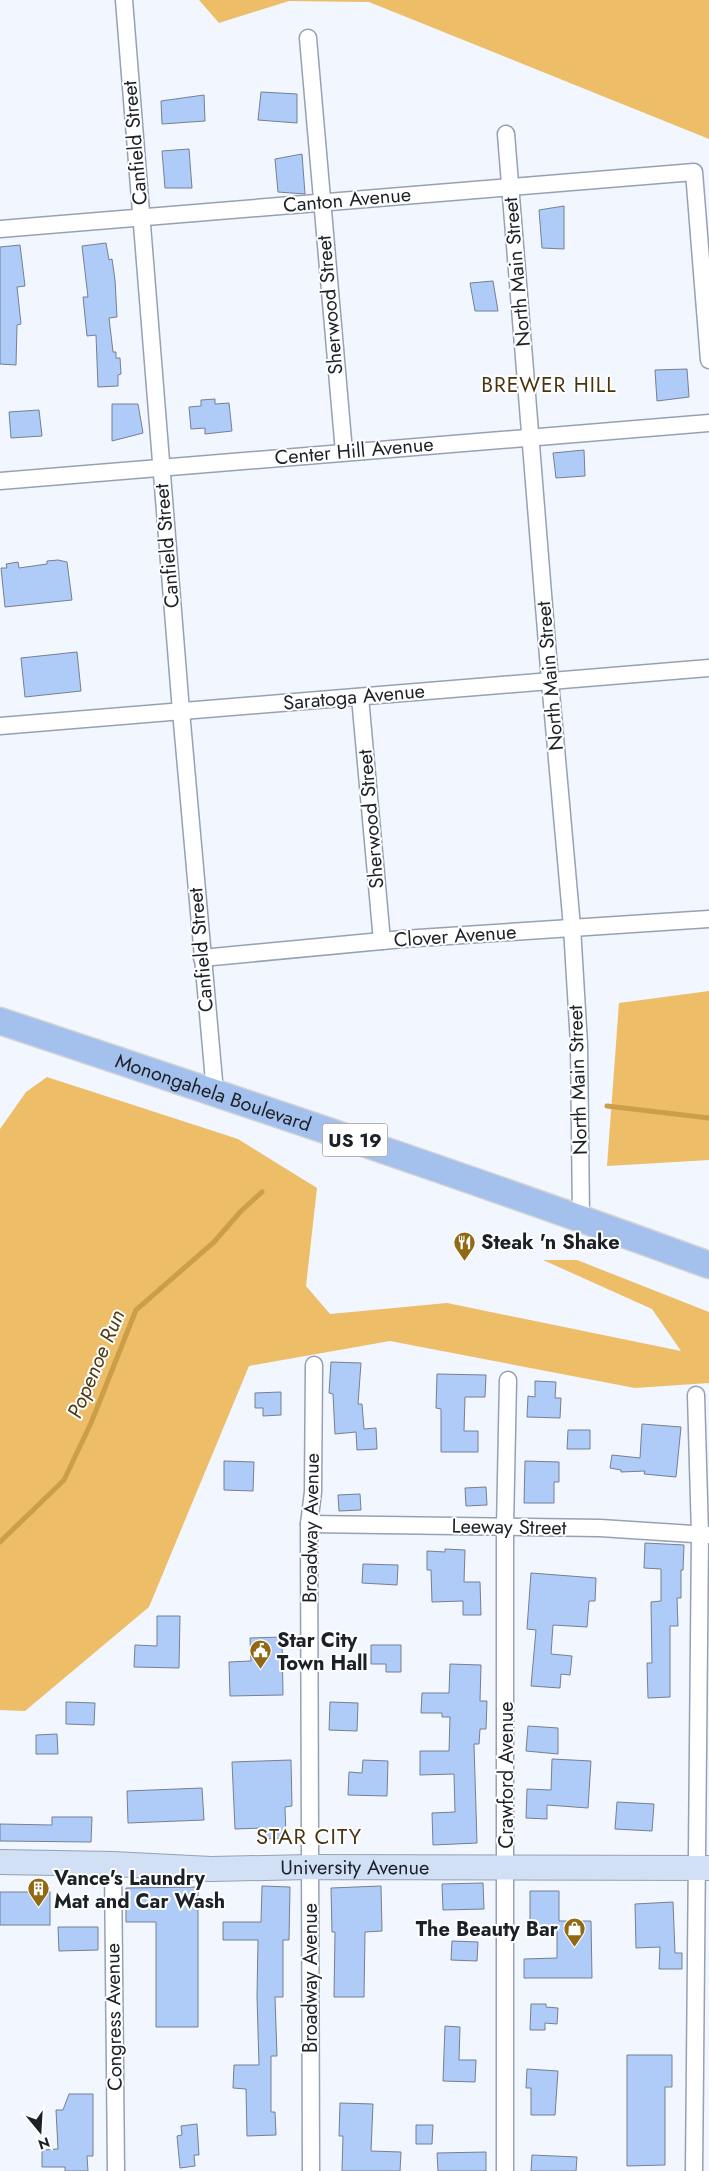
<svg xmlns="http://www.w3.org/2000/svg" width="709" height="2171" font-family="Jost,sans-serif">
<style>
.forest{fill:#edbd68}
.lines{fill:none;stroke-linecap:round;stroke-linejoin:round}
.stream{stroke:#cd9e48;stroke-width:5}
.building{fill:#afcbf8;stroke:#758092}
.street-casing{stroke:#95a1b4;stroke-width:19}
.secondary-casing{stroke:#95a1b4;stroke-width:26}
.primary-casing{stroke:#d2d3d4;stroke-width:29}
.street{stroke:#fff;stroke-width:16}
.secondary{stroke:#d1e0f5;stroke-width:24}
.primary{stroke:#a4c0ec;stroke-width:26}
.labels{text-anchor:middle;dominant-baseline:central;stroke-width:4;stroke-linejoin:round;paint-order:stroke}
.shield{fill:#fff;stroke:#606468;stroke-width:1}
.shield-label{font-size:19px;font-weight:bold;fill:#1c2128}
.street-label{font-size:20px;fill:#1c2128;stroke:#fff}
.poi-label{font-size:20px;font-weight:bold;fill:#1c2128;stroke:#fff;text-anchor:start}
.neighbourhood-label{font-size:21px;letter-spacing:1px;fill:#48340e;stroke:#fff}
.water-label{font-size:21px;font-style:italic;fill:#4e3a16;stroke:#fff}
.quarter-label{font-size:22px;letter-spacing:1px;fill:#48340e;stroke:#fff}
</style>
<rect width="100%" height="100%" fill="#f1f6ff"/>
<g class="forest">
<polygon points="199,0 709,0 709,139 369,2 289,1 219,23"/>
<polygon points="709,991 709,1160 607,1166 619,1003"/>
<polygon points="47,1077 238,1139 317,1188 306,1286 330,1314 447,1303 681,1351 652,1309 543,1260 577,1260 709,1312 709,1383 635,1388 390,1341 249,1366 149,1607 25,1711 0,1710 0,1129 26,1092"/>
</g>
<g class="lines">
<g class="stream">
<polyline points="607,1106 709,1118"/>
<polyline points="0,1542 64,1480 91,1423 136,1310 214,1242 241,1211 262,1192"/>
</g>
</g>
<g class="building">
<polygon points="261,92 297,94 297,123 258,120"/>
<polygon points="204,95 205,121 162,124 161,101"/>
<polygon points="189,149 192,188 165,188 162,151"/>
<polygon points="302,154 305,194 278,192 275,159"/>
<polygon points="564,206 564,249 542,248 539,210"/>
<polygon points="106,243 109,260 112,259 115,280 117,317 109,318 113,352 116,352 116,358 120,358 121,374 118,375 118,386 98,387 96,335 87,336 83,297 88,297 82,246"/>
<polygon points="20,245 25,286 17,287 21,324 17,325 16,365 0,364 0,247"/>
<polygon points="493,281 498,311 475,311 470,283"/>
<polygon points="687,369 689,397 657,401 655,370"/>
<polygon points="215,399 215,404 229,403 232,431 205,434 205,428 191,429 189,407 201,406 201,400"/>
<polygon points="112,404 138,404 143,433 112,441"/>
<polygon points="39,410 42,436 11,438 9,412"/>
<polygon points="584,450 585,476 556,478 553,453"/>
<polygon points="58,560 67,562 72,600 5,607 1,568 7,568 6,564 18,562 19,568 47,564 47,561"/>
<polygon points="77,652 81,691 25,697 21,658"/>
<polygon points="331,1362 361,1363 358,1404 362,1404 364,1429 376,1428 377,1449 357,1450 356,1432 335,1434 333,1394 329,1393"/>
<polygon points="437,1374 486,1375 485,1397 465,1397 464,1431 478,1431 478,1452 441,1452 441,1409 436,1408"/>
<polygon points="535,1381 556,1382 555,1398 561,1398 560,1418 527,1417 528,1396 535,1397"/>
<polygon points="281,1392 281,1415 263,1416 263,1408 255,1408 255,1393"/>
<polygon points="642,1424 681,1427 676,1477 644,1474 645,1471 621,1472 621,1470 610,1468 612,1455 640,1458"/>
<polygon points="568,1430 590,1430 590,1449 567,1449"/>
<polygon points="224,1461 254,1462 253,1491 224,1490"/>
<polygon points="525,1461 559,1462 559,1482 554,1482 554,1503 524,1503"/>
<polygon points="486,1487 487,1505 466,1506 465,1488"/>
<polygon points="360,1494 361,1510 339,1511 338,1495"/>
<polygon points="645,1543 684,1545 683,1570 681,1570 681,1598 677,1598 678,1626 670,1626 670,1697 648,1698 647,1663 652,1663 651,1602 661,1601 661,1569 644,1568"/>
<polygon points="445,1549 465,1550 464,1582 480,1582 481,1615 463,1615 463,1601 432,1602 431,1570 427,1570 427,1551 445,1552"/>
<polygon points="363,1564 398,1565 397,1585 362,1583"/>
<polygon points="531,1573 596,1578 595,1601 589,1601 587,1627 553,1625 551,1654 572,1656 570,1675 561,1674 560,1688 531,1686 536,1630 527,1629"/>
<polygon points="157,1616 180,1616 179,1668 134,1667 135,1645 157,1646"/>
<polygon points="282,1637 283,1695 230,1696 229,1662 251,1661 250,1638"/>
<polygon points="371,1645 401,1645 401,1672 386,1672 386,1664 371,1664"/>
<polygon points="450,1664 481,1665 480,1701 487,1701 486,1729 480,1729 479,1744 474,1744 477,1843 433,1845 432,1813 455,1812 454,1774 420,1775 420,1751 449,1751 450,1717 442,1717 442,1713 421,1713 422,1693 449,1693"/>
<polygon points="66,1702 95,1703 94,1725 66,1724"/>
<polygon points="330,1702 358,1703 357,1731 329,1730"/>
<polygon points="528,1726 558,1728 558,1754 526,1751"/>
<polygon points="57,1734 58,1754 36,1754 36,1735"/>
<polygon points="552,1759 591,1761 588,1808 547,1805 547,1819 526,1818 527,1789 551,1790"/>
<polygon points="291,1760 292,1806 285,1807 286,1838 262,1839 262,1828 235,1829 232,1762"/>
<polygon points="363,1760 388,1761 387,1796 348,1795 349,1772 362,1773"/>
<polygon points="202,1788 204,1820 128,1823 127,1791"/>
<polygon points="617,1802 654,1804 652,1831 615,1829"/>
<polygon points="52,1817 92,1817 91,1842 0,1841 0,1824 52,1825"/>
<polygon points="483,1883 484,1909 443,1910 442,1884"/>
<polygon points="262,1886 290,1887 289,1940 283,1940 283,1997 275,1997 277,2056 271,2056 271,2112 275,2112 276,2135 247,2136 246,2089 233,2088 234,2065 259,2065 257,1996 258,1940 223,1940 223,1922 261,1922"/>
<polygon points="381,1886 382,1931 365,1932 364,1997 334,1997 335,1932 332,1932 331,1888"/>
<polygon points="198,1887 198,2027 156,2027 156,1922 126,1922 126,1888"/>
<polygon points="530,1891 559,1891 559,1921 591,1921 592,1978 524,1978 524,1959 557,1958 557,1928 535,1928 535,1924 530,1924"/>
<rect x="0" y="1892" width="50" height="33"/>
<polygon points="673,1902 675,1953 682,1953 682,1969 659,1969 660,1947 636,1948 635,1904"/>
<polygon points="58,1927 98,1927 98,1950 59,1951"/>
<polygon points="452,1941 478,1942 477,1961 451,1960"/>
<polygon points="531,2004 546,2004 546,2007 558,2008 557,2024 545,2023 545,2030 530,2030"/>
<polygon points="445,2026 460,2027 459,2060 476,2060 475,2082 443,2081"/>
<polygon points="627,2055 672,2055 672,2087 665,2087 665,2165 627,2166"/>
<polygon points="527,2069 558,2071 555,2115 531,2115 531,2088 526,2088"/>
<polygon points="69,2094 93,2094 93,2156 87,2156 88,2171 65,2171 65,2167 42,2167 42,2150 58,2149 56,2110 63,2110"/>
<polygon points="340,2103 373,2104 371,2151 401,2152 400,2171 342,2171 343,2136 339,2136"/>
<polygon points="197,2124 199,2155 194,2155 195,2166 180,2168 177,2136 182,2135 181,2126"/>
<polygon points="416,2125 433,2125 432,2144 416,2144"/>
<polygon points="486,2152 486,2171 438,2171 437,2153"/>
<polygon points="532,2155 577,2157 576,2171 531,2171"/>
</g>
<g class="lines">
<defs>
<g id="street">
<polyline points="124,0 181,711 215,1092"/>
<polyline points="308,38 344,452"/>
<polyline points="506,134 550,681 572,927 579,1044 581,1218"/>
<polyline points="0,229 694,172 709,360"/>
<polyline points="0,481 709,423"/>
<polyline points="360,697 382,941"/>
<polyline points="0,726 709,668"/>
<polyline points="202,958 403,939 709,919"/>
<polyline points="309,1524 600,1528 709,1535"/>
<polyline points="113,1864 116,2171"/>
<polyline points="311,2171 309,1524 313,1492 314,1365"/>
<polyline points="505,2171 505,1528 508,1380"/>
<polyline points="694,2171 700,1535 696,1395"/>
</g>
<g id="secondary">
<path id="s1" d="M0,1862L113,1864L211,1869L310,1867L709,1868"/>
</g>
<g id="primary">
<path id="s2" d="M0,1021C237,1100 474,1179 709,1265"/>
</g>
</defs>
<use href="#street" class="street-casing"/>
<use href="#secondary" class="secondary-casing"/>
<use href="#primary" class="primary-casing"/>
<use href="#street" class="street"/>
<use href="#secondary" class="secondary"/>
<use href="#primary" class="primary"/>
</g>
<defs>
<symbol id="restaurant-pin" viewBox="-11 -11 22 30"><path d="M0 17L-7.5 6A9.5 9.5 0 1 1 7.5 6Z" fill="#926912" stroke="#fff"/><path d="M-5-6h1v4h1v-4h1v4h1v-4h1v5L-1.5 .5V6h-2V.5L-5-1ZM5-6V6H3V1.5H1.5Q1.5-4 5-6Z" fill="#fff"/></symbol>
<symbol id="civic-pin" viewBox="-11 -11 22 30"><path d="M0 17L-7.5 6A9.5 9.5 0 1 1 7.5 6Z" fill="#926912" stroke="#fff"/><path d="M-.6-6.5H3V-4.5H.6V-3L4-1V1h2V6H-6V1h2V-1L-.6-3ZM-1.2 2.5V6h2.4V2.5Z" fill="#fff"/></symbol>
<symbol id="building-pin" viewBox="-11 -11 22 30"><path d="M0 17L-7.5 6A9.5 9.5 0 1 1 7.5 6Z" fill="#926912" stroke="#fff"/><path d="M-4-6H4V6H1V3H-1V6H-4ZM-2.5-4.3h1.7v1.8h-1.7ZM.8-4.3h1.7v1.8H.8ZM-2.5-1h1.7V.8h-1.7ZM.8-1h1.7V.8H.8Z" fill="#fff"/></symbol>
<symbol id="shop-pin" viewBox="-11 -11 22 30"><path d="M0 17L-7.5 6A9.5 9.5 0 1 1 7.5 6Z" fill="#926912" stroke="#fff"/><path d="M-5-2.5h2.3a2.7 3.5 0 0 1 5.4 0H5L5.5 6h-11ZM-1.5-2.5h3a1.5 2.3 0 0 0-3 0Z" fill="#fff"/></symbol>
</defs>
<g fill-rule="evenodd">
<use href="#restaurant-pin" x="452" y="1230" width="25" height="34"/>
<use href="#civic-pin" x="248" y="1638" width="25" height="34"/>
<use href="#building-pin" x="26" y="1876" width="25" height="34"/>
<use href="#shop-pin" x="562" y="1916" width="25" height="34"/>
</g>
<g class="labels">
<rect class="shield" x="322.5" y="1123.5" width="65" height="33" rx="4"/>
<g class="shield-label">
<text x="355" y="1140">US 19</text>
</g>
<g class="street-label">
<text transform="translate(135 143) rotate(-95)">Canfield Street</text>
<text transform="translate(347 200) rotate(-5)">Canton Avenue</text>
<text transform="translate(517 272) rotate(-95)">North Main Street</text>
<text transform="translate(330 305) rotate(-95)">Sherwood Street</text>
<text transform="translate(354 451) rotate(-5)">Center Hill Avenue</text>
<text transform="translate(167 546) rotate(-95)">Canfield Street</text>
<text transform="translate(550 676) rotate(-95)">North Main Street</text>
<text transform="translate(354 697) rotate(-5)">Saratoga Avenue</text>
<text transform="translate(371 819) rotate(-95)">Sherwood Street</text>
<text transform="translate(455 936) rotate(-4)">Clover Avenue</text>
<text transform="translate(201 950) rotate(-95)">Canfield Street</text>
<text transform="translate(578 1080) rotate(-92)">North Main Street</text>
<text stroke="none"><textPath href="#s2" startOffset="225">Monongahela Boulevard</textPath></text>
<text transform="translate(509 1527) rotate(1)">Leeway Street</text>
<text transform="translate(311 1528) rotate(-89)">Broadway Avenue</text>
<text transform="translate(506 1775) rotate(-90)">Crawford Avenue</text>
<text stroke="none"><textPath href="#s1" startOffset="355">University Avenue</textPath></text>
<text transform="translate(310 1978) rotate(-90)">Broadway Avenue</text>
<text transform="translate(114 2017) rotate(-91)">Congress Avenue</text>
</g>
<g class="poi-label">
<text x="481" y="1242">Steak 'n Shake</text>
<text x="277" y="1640">Star City<tspan x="277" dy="23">Town Hall</tspan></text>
<text x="54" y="1878">Vance's Laundry<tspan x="54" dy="23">Mat and Car Wash</tspan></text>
<text x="558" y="1929" text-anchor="end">The Beauty Bar</text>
</g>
<g class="neighbourhood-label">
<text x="549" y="385">BREWER HILL</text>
</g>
<g class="water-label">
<text transform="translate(96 1364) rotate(-67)">Popenoe Run</text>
</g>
<g class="quarter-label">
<text x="309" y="1836">STAR CITY</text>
</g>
</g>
<g transform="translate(40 2131) rotate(162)" stroke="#ffffff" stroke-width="4" paint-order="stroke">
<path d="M0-4L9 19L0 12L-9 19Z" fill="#1c2128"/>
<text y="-8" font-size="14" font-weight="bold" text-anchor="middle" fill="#1c2128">N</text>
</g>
</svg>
